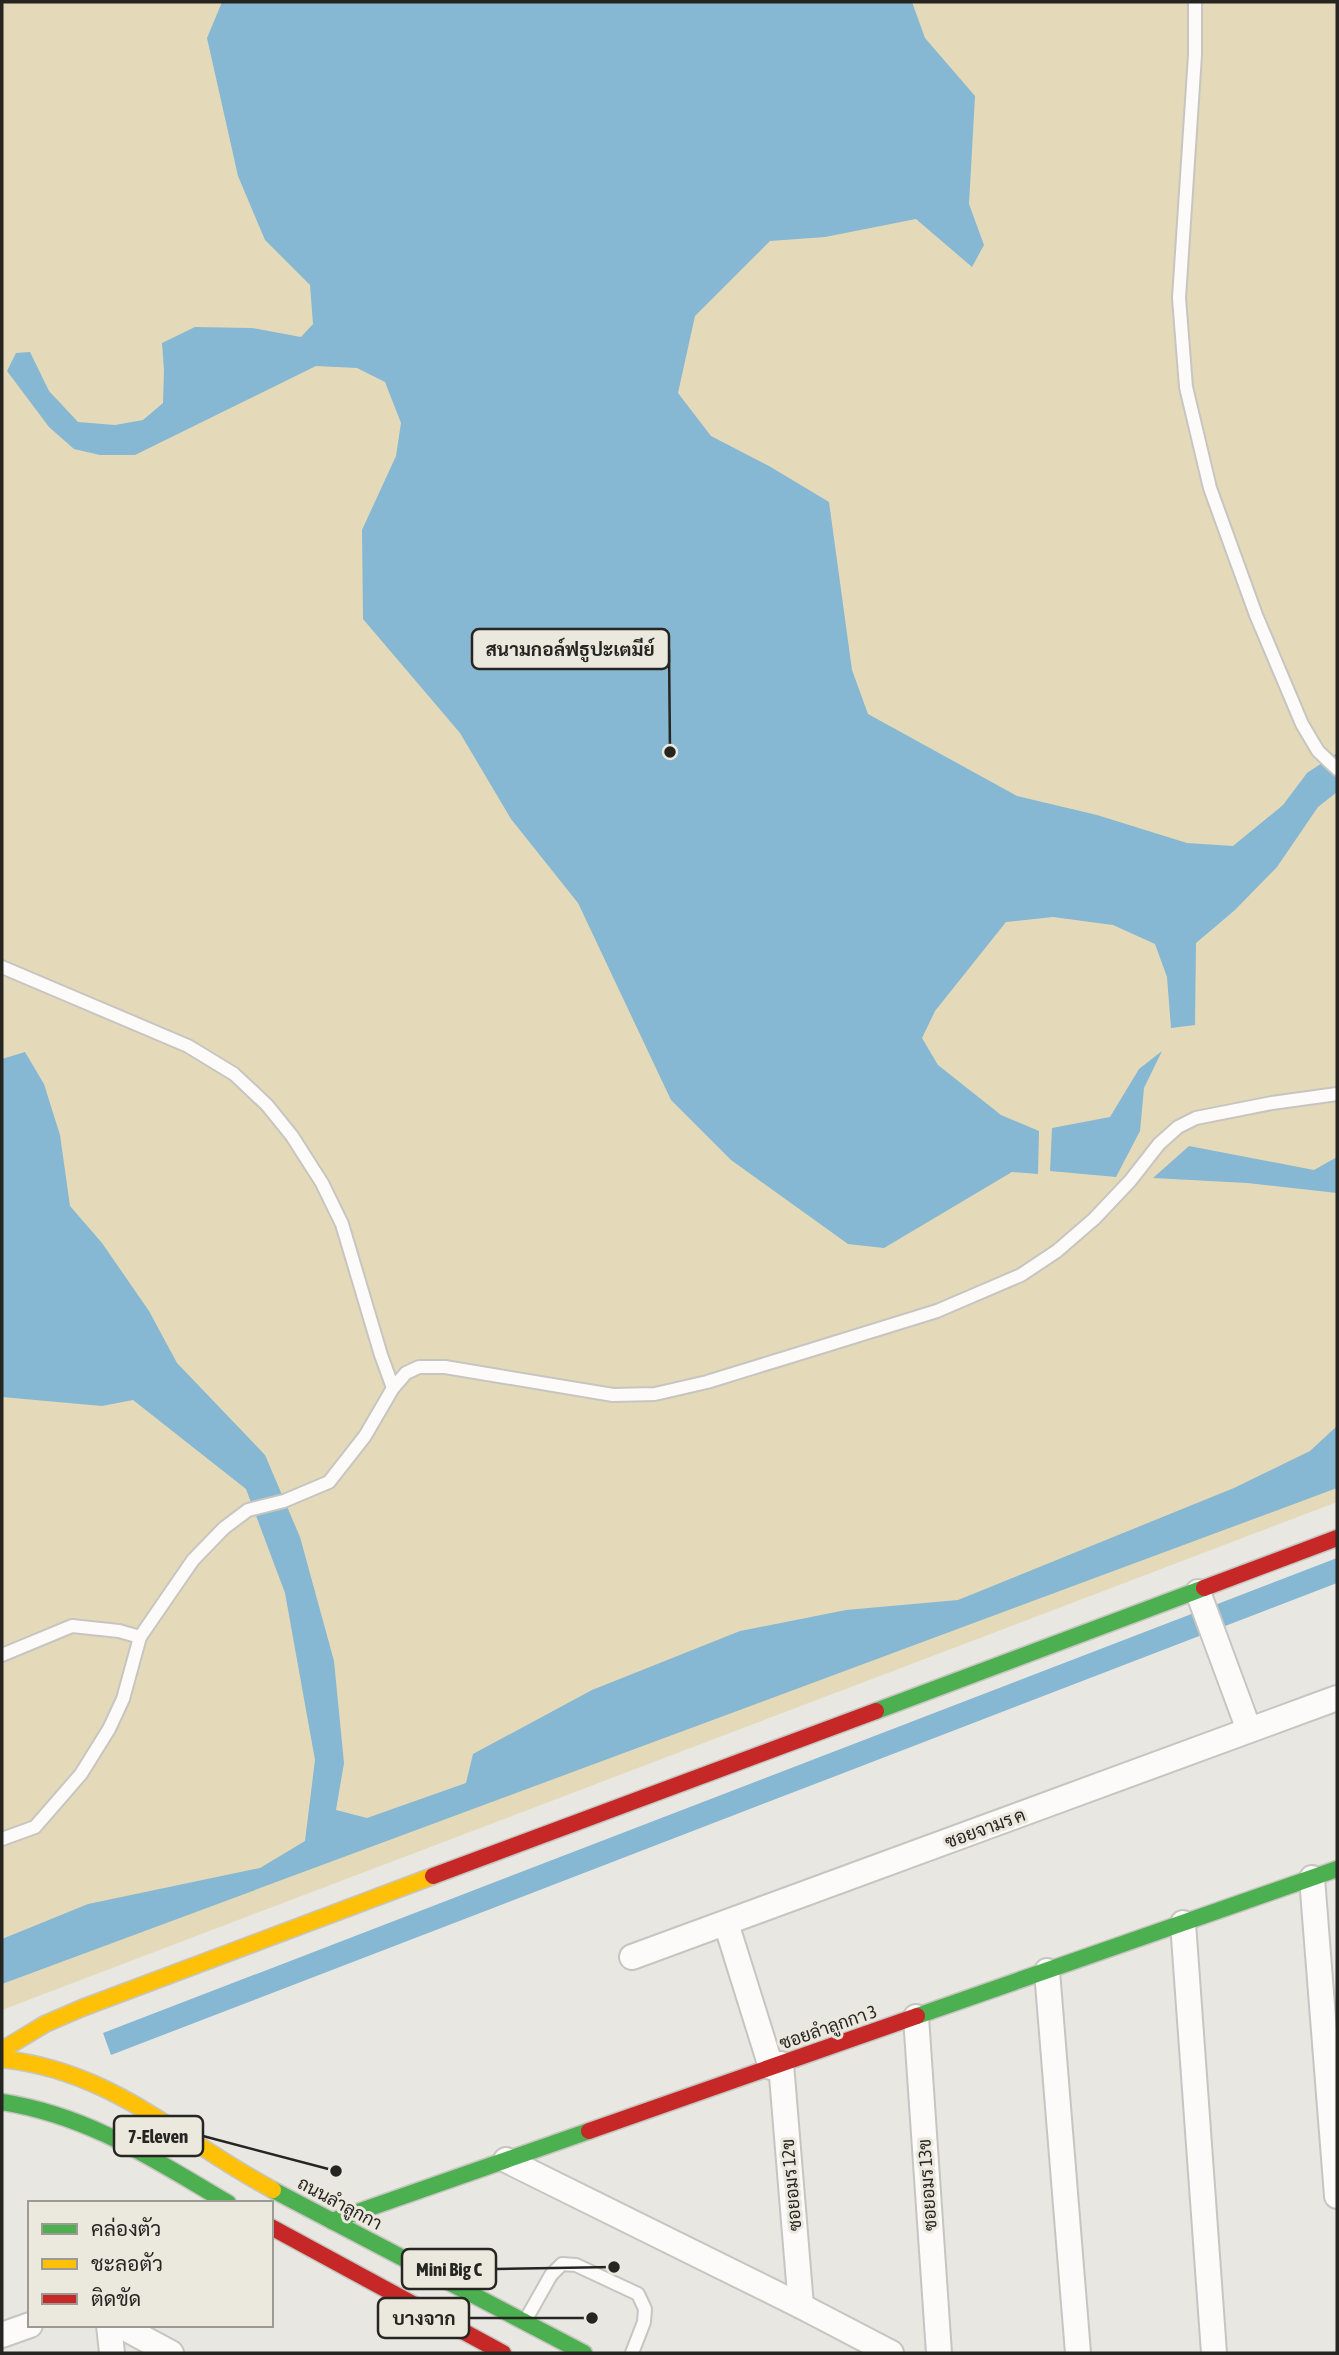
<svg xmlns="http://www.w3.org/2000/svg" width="1339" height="2355" font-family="'Asap Condensed',Sarabun,sans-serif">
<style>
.green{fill:#e4dab9}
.water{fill:#86b7d3}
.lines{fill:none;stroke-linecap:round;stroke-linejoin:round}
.lane-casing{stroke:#c6c5c0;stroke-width:16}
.street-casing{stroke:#c6c5c0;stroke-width:28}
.fast-casing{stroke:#c6c5c0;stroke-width:19}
.slow-casing{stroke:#c6c5c0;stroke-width:19}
.jam-casing{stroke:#c6c5c0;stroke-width:19}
.lane{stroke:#fcfbfa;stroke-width:12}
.street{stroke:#fcfbfa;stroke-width:24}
.fast{stroke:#4caf50;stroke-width:16}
.slow{stroke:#ffc107;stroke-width:16}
.jam{stroke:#c62828;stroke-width:16}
.labels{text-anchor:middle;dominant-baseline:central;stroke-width:6;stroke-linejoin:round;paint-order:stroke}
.street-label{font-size:18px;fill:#262521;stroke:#ebe8de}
.leader{fill:none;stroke:#262521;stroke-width:2.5}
.callout-dot{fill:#262521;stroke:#ebe8de;stroke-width:2.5}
.callout{fill:#ebe8de;stroke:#262521;stroke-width:2.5}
.callout-label{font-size:19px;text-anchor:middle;font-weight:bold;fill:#262521}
</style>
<rect width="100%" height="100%" fill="#e8e7e1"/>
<polygon class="green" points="2,2 1337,2 1337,1502 2,2010"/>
<g class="water">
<polygon points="222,2 912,2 925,38 975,96 969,204 984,245 972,267 916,219 825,237 770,241 695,316 678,393 711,436 769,466 829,502 852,670 868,714 1017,796 1097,815 1187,843 1233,846 1283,805 1307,773 1337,753 1337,792 1318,807 1277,867 1235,910 1196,943 1195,1025 1171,1028 1167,977 1155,944 1113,925 1053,917 1006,922 935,1011 922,1038 938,1065 1001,1115 1039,1131 1038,1174 1012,1172 884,1248 848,1244 731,1160 671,1100 578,903 511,819 460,733 363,619 362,530 396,456 401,423 385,382 357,368 316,366 135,455 100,455 74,449 49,427 7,371 16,353 30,352 49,391 78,422 115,425 143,420 163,403 164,370 162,343 195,327 252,328 301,337 313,324 310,285 265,240 238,176 207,38"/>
<polygon points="1162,1051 1144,1088 1140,1131 1116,1177 1050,1171 1052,1128 1110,1117 1139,1069"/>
<polygon points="25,1052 44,1084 60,1135 70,1206 102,1243 149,1311 177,1363 265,1455 300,1537 334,1661 344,1763 336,1810 367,1818 466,1783 473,1754 592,1690 740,1631 846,1610 958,1600 1234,1488 1310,1451 1337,1426 1337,1488 2,1984 2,1939 88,1904 260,1868 305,1841 315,1760 285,1593 246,1489 133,1400 102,1406 2,1397 2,1059"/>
<polygon points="1189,1146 1314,1170 1337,1157 1337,1193 1247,1183 1153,1178"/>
<polygon points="1337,1558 1337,1583 111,2055 103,2033"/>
</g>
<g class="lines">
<defs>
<g id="lane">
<polyline points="1195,2 1195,55 1179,298 1186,387 1210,488 1256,615 1302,724 1318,751 1337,769"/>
<polyline points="2,967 188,1046 234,1074 267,1105 292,1136 322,1183 342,1224 381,1355 393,1388"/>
<polyline points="2,1655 72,1626 119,1631 140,1637 193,1560 224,1528 248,1510 284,1501 329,1482 365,1436 393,1388 406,1373 419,1367 445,1367 613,1395 655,1394 707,1382 798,1354 937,1311 1021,1275 1057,1251 1094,1219 1130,1181 1159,1144 1178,1127 1196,1118 1272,1103 1337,1094"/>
<polyline points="2,1839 35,1827 81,1774 109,1729 123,1699 140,1637"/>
<polyline points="525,2321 551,2275 562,2264 576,2265 638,2294 645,2309 644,2322 632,2353"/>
</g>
<g id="street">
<polyline points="1198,1592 1249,1730"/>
<polyline points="1312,1878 1337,2196"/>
<polyline points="726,1923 771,2067"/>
<polyline points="1183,1923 1214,2353"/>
<polyline points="632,1957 1337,1698"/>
<polyline points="1047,1971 1078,2353"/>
<polyline points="916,2017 939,2353"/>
<polyline points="781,2064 801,2306"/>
<polyline points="506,2160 801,2306 891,2353"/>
<polyline points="109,2325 112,2353"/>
<polyline points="119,2325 171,2353"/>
<polyline points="2,2335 30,2325"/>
</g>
<g id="fast">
<polyline points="876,1711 1204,1588"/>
<polyline points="917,2016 1337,1869"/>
<path d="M2,2102C90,2116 153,2159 228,2203"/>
<polyline points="273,2190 584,2353"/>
<polyline points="332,2221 589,2131"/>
</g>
<g id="slow">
<polyline points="2,2050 45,2024 82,2008 433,1876"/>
<path d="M2,2059C114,2071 179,2140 273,2190"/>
</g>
<g id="jam">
<polyline points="1204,1588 1337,1538"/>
<polyline points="433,1876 876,1711"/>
<polyline points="589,2131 917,2016"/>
<polyline points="271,2227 503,2353"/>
</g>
</defs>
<use href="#lane" class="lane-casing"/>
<use href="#street" class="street-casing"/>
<use href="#fast" class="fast-casing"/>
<use href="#slow" class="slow-casing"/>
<use href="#jam" class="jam-casing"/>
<use href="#lane" class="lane"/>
<use href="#street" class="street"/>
<use href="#fast" class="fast"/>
<use href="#slow" class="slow"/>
<use href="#jam" class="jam"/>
</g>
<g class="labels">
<g class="street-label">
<text transform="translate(985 1828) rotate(-20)">ซอยจามร ค</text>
<text transform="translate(828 2027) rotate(-19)">ซอยลำลูกกา 3</text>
<text transform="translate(791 2185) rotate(-95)">ซอยอมร 12ข</text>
<text transform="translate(927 2185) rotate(-94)">ซอยอมร 13ข</text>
<text transform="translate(340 2203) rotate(28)">ถนนลำลูกกา</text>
</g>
</g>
<path class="leader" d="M670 752L669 649M336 2171L203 2136M614 2267L496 2269M592 2318L469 2318"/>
<g class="callout-dot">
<circle cx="670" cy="752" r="7"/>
<circle cx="336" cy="2171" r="7"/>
<circle cx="614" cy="2267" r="7"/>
<circle cx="592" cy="2318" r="7"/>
</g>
<g class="callout">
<rect x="472" y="629" width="197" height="40" rx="7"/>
<rect x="114" y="2116" width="89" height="40" rx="7"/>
<rect x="402" y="2249" width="94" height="40" rx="7"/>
<rect x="378" y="2298" width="91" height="40" rx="7"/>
</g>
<g class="callout-label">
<text x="570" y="656">สนามกอล์ฟธูปะเตมีย์</text>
<text x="158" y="2143">7-Eleven</text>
<text x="449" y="2276">Mini Big C</text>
<text x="424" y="2325">บางจาก</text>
</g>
<rect width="1339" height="2355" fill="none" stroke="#262521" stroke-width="7"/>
<rect x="28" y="2201" width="245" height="126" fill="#ebe8de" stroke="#9c9a92" stroke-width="2"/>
<rect x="42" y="2224" width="35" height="10" fill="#4caf50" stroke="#9c9a92" stroke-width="2"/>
<text x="91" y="2236" font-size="21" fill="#262521">คล่องตัว</text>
<rect x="42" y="2259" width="35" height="10" fill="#ffc107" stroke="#9c9a92" stroke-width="2"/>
<text x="91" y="2271" font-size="21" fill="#262521">ชะลอตัว</text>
<rect x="42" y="2294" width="35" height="10" fill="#c62828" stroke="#9c9a92" stroke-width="2"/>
<text x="91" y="2306" font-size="21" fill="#262521">ติดขัด</text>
</svg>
